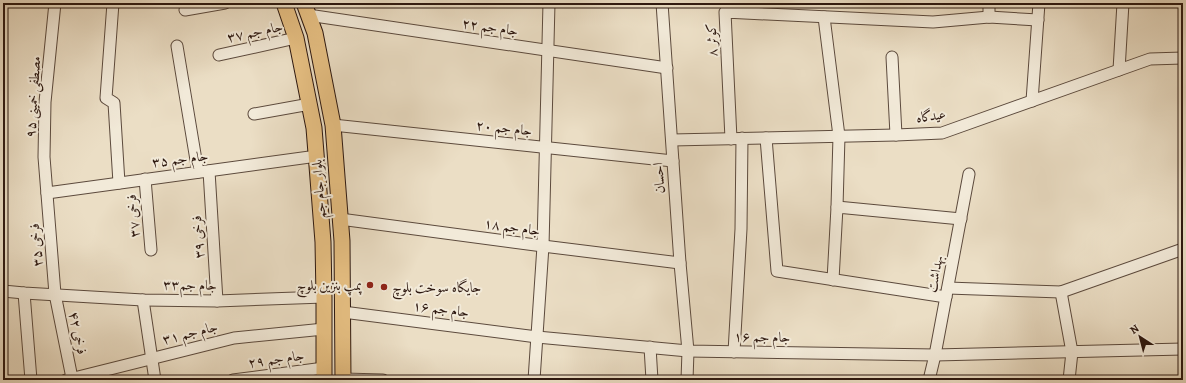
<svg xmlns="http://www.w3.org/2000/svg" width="1186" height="383" font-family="Alegreya,Amiri,serif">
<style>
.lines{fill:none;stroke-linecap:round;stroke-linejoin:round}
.minor-casing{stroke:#5c4a3d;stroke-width:13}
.major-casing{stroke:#2d1810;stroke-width:17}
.minor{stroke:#f2ead9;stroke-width:11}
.major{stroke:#e6bf82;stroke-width:15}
.poi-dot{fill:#8f2418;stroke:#f2ead9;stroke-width:1.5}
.labels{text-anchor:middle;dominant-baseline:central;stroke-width:4;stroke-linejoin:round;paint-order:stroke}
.street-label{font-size:14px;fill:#2d1810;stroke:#f2ead9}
.poi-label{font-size:14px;fill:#2d1810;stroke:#f2ead9;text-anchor:end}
</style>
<rect width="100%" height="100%" fill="#ebdec5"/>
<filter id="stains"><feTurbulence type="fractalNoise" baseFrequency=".005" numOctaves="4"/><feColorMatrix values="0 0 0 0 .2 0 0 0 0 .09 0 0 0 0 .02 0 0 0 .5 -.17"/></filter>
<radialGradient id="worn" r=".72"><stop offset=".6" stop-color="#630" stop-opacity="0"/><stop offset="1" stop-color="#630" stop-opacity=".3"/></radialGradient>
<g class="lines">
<defs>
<g id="minor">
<polyline points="55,3 45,102 44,157 55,294 72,378"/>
<polyline points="113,3 106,98 114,103 119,183"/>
<polyline points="662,3 680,263 688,351 687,380"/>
<polyline points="989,3 989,17"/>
<polyline points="185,10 225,3"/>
<polyline points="308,15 667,68"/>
<polyline points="824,17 839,136 837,207"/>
<polyline points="177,46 198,172"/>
<polyline points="219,55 296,38"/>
<polyline points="892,57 896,135"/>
<polyline points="1119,70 1123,3"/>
<polyline points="1032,101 1039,3"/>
<polyline points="254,114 310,104"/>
<polyline points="333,125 673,161"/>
<polyline points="766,138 777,271 946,297"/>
<polyline points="731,139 725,12 933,22 989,17 1038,20"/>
<polyline points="672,140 896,135 942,133 1150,59 1183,58"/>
<polyline points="209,171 217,301"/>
<polyline points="145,179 151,250"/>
<polyline points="47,193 317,156"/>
<polyline points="340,219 543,246 680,263"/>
<polyline points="833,280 837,207 961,219"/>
<polyline points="948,288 1061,292 1183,249"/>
<polyline points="3,291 24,293 143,300 217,301 324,297"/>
<polyline points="1061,292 1072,352 1069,380"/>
<polyline points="24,293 31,380"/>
<polyline points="143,300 155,380"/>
<polyline points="343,312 537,337 688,351 935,355 1183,349"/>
<polyline points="650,347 652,380"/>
<polyline points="734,352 741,229 742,138"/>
<polyline points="343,379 383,380"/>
<polyline points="66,380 234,338 324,329"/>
<polyline points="233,380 324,368"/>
<polyline points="534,380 543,246 549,3"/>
<polyline points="929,380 935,355 969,174"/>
</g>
<g id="major">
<polyline points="284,3 296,38 314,128 323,242 324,297 324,380"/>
<polyline points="304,3 315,33 333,125 342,241 343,380"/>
</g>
</defs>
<use href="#minor" class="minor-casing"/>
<use href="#major" class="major-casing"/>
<use href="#minor" class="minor"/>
<use href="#major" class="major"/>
</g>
<g class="poi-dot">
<circle cx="370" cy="285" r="4"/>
<circle cx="384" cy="287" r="4"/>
</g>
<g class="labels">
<g class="street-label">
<text transform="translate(490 27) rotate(8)">جام جم ۲۲</text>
<text transform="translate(255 32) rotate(-12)">جام جم ۳۷</text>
<text transform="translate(712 40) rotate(-93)">کوثر ۸</text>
<text transform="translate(33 97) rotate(-86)">مصطفی خمینی ۹۵</text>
<text transform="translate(931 116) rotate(-8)">عیدگاه</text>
<text transform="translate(504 128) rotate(6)">جام جم ۲۰</text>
<text transform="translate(180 159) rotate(-7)">جام جم ۳۵</text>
<text transform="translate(659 178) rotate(-94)">احسان</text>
<text transform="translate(319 189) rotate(-94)">بلوار جام جم</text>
<text transform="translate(133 216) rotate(-95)">فرخی ۳۷</text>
<text transform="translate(512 227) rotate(8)">جام جم ۱۸</text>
<text transform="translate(198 237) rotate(-94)">فرخی ۳۹</text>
<text transform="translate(36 245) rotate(-95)">فرخی ۳۵</text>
<text transform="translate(935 274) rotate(-79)">بهداشت</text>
<text transform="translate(190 285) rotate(1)">جام جم۳۳</text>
<text transform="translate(441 309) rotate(7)">جام جم ۱۶</text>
<text transform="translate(78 333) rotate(78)">فرخی ۴۲</text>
<text transform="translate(190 333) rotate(-14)">جام جم ۳۱</text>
<text transform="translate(762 337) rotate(1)">جام جم ۱۶</text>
<text transform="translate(276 359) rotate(-8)">جام جم ۲۹</text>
</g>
<g class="poi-label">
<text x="362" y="285">پمپ بنزین بلوچ</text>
<text x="392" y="287" text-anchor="start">جایگاه سوخت بلوچ</text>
</g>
</g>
<rect width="1186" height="383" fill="none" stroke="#ebdec5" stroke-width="16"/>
<rect x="4" y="4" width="1178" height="375" fill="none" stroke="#2d1810" stroke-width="2"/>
<rect x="8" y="8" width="1170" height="367" fill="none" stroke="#2d1810"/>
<g transform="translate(1140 337) rotate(324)" stroke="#f2ead9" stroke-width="3" paint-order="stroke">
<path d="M0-3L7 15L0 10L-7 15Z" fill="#2d1810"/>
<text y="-6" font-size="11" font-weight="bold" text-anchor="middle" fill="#2d1810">N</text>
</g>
<rect width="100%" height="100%" filter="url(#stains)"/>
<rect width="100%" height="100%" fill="url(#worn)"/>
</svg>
